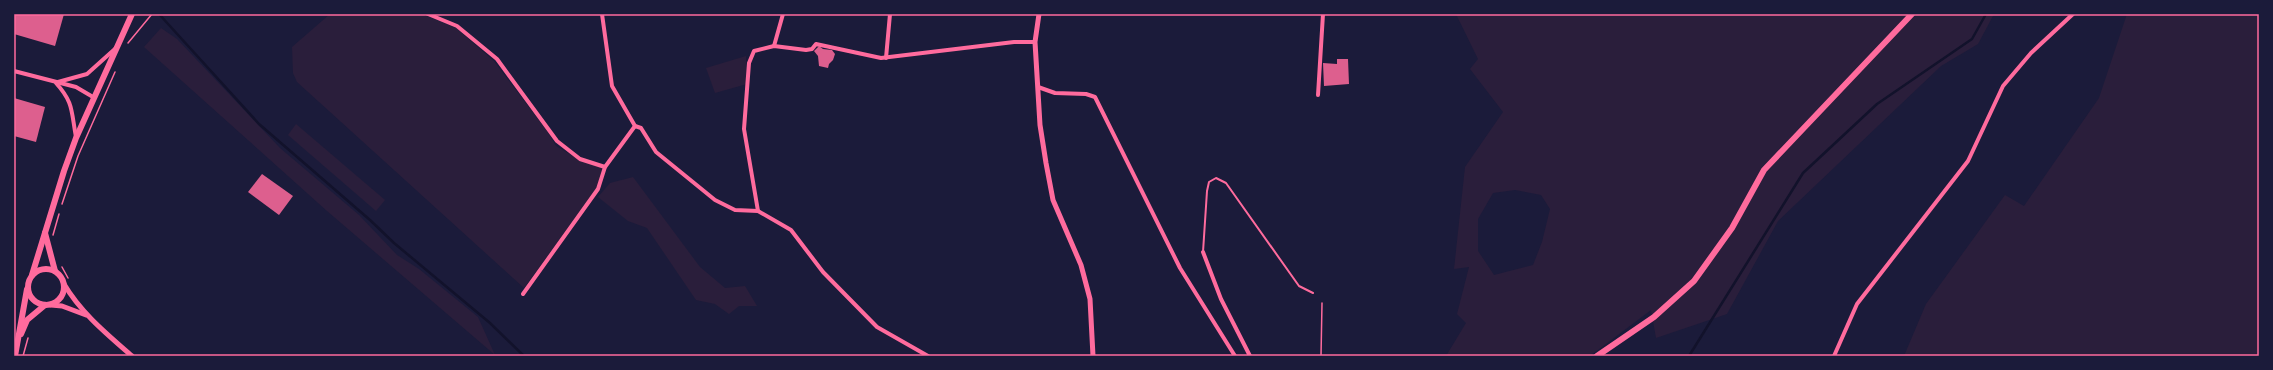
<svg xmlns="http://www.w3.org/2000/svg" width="2273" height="370" font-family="'Titillium Web',sans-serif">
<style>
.green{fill:#2a1e3b;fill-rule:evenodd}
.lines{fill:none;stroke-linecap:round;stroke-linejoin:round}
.stream{stroke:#12122b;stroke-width:2.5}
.building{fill:#dd5f8e}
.path{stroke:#ff6b9d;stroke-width:1.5}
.service{stroke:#ff6b9d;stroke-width:2}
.minor{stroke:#ff6b9d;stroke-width:4}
.tertiary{stroke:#ff6b9d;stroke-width:5}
.secondary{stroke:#ff6b9d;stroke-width:6}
.neatline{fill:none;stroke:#ff6b9d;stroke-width:1.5}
</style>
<rect width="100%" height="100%" fill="#1b1b3a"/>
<g class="green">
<polygon points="330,14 422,14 456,28 494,61 547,131 556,146 580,160 603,168 597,188 524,288 297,82 293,73 292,47"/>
<path d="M1456,14H1994L1978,44L1941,66L1778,221L1727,314L1656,338L1651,310L1590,356H1446L1466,323L1457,314L1469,267L1454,269L1465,167L1503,112L1470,69L1478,59ZM1515,190L1541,195L1550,209L1542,242L1533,265L1494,275L1478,251V219L1493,193Z"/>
<polygon points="2127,14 2259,14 2259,356 1904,356 1926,304 2005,195 2024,206 2099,98"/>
<polygon points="161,28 177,39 280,148 359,215 397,255 419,269 478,317 495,355 327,211 144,47"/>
<polygon points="746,56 747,84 715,93 706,68"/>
<polygon points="296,124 385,200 376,211 288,135"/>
<polygon points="633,177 700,267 725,288 745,286 757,306 739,306 729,314 715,304 696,300 647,228 628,221 598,197 610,183"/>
</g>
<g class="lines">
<g class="stream">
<polyline points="159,14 259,124 370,220 394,243 490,323 524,356"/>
<polyline points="1689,356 1803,173 1877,104 1972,39 1986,14"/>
</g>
</g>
<g class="building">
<polygon points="14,14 64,14 55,46 14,34"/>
<polygon points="819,46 823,49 832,50 835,54 833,60 829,64 828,68 819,66 818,56 814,51"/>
<polygon points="1337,59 1348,59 1349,84 1324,86 1323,63 1337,64"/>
<polygon points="14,98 45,107 36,142 14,136"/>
<polygon points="262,174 293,196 279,215 248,192"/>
</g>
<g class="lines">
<g class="path">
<polyline points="128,43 152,14"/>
<polyline points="62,204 78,156 115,72"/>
<polyline points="53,235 59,214"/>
<polyline points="62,267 68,278"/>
<polyline points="23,356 28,338"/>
<polyline points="1321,356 1322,303"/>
</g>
<polyline class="service" points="1203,252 1207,191 1209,182 1216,178 1226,183 1299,286 1313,293"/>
<g class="minor">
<polyline points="428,14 457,26 497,59 557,141 580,159 605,167"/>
<polyline points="602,14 612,86 635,126 641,128 656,152 715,200 735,210 758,211 791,230 823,272 877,327 928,356"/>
<polyline points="774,46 783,14"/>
<polyline points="886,58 890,14"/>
<polyline points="14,71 76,87 93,97"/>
<polyline points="58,82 87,74 116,48"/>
<path d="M56,83C74,103 71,111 76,137"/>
<polyline points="1038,87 1055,93 1086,94 1095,97 1180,268 1235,356"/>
<polyline points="1318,95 1323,14"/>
<polyline points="758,211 744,129 749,63 754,51 774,46 806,50 812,49 816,44 881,58 1014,42 1035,42"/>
<polyline points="1203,252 1221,299 1250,356"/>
<polyline points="523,294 598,189 605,167 635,126"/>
<polyline points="1834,356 1857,304 1968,161 2003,86 2031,53 2073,14"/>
</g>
<g class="tertiary">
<polyline points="1039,14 1035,42 1040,125 1046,163 1053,200 1081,265 1090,299 1093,356"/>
<path d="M64,284C81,313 107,334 132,356"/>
<polyline points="51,305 62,306 86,315"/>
</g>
<g class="secondary">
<polyline points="45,233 55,271"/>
<circle cx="46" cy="287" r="18"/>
<polyline points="32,275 64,171 76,138 132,14"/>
<polyline points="21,334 27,320 45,305"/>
<polyline points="15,356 27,289"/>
<polyline points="1597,356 1654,317 1694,281 1732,228 1764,170 1912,14"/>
</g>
</g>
<rect width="2273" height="370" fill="none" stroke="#1b1b3a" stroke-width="30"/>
<rect x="15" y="15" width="2243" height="340" class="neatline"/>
</svg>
